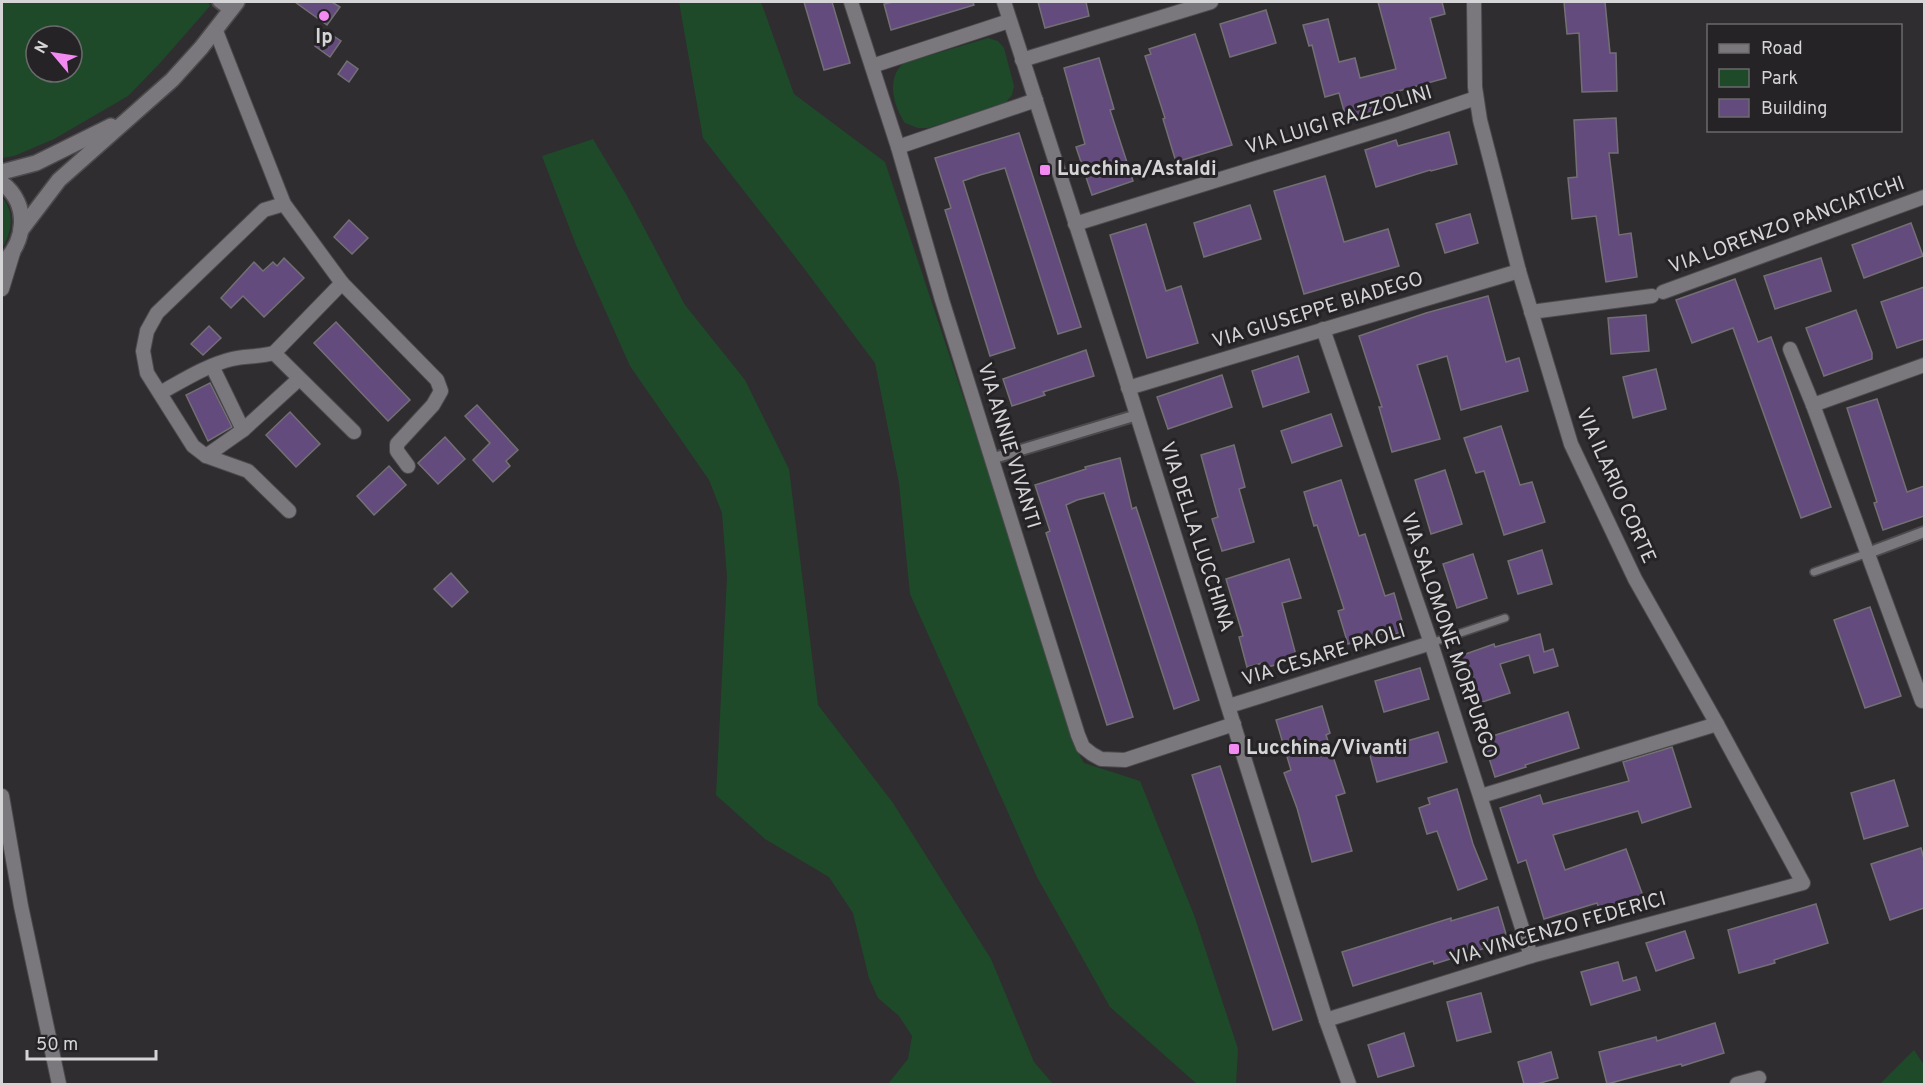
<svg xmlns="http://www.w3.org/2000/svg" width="1926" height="1086" font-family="Overpass,sans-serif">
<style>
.green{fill:#1e4a2a;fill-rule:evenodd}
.building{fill:#644b7d;stroke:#727074;stroke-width:1.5}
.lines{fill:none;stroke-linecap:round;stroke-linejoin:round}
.service-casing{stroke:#4c4a4d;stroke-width:10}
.pedestrian-casing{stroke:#4c4a4d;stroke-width:14}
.minor-casing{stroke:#4c4a4d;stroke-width:16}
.tertiary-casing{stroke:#4c4a4d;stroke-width:18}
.service{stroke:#7a787c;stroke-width:7}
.pedestrian{stroke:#7a787c;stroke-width:10}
.minor{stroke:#7a787c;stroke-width:14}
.tertiary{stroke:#7a787c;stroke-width:15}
.poi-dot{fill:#f38af2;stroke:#252326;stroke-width:2}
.labels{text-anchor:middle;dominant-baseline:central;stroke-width:6;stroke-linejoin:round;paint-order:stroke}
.poi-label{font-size:20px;font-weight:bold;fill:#d5d4d6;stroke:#252326;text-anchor:start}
.street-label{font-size:20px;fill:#d5d4d6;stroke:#252326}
</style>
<rect width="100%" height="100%" fill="#2f2d30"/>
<g class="green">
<path d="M2,2H208L210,6L160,63L128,96L54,139L14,156L2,158ZM36,36H72V72H36Z"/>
<polygon points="679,2 761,2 794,94 885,162 1001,510 1073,743 1084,763 1140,781 1194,915 1238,1049 1236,1084 1197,1084 1110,1007 1037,877 910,594 899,483 875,363 803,267 703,138"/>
<path d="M988,38L998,41L1004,48L1014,86L1012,95L1006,102L928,128H918L905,123C893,106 886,77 904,63Z"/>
<polygon points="593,139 626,194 685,305 745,380 789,469 818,705 893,803 991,959 1034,1062 1053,1084 888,1084 908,1059 912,1036 899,1016 878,998 869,978 853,913 829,877 765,839 716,795 727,577 722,513 709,480 630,366 576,245 542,156"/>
<path d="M2,197C15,213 12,232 2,248Z"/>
<polygon points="1914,1050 1924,1065 1924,1084 1880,1084"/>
</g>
<g class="building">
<polygon points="295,2 332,2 340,7 327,25"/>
<polygon points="804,2 832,2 850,63 824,70"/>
<polygon points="893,2 973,2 974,5 891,30 884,4"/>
<polygon points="1038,2 1086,2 1089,16 1045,28"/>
<polygon points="1378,2 1442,2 1445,14 1430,18 1446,78 1384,95 1387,108 1346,118 1339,93 1325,97 1312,45 1309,46 1303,25 1328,19 1339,62 1355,58 1360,78 1396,69"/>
<polygon points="1564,2 1605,2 1610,53 1616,53 1617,91 1582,92 1579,33 1567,34"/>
<polygon points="1266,10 1276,43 1230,57 1220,24"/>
<polygon points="326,31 341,41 330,57 315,46"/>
<polygon points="1195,34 1232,145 1176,162 1163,119 1165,118 1145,56 1151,54 1149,49"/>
<polygon points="1099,58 1114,109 1110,110 1133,181 1092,195 1076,147 1085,144 1064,68"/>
<polygon points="347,61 358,69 349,82 338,74"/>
<polygon points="1616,118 1618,153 1609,153 1619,235 1631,233 1637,277 1606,282 1596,216 1572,219 1568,178 1577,177 1574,120"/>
<polygon points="1449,132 1457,164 1431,171 1430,170 1376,187 1365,150 1396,140 1398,146"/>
<polygon points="1019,133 1081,327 1058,334 1005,168 980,175 963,181 1015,348 990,356 945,210 951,208 935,158"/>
<polygon points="1325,176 1344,242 1388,229 1399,266 1304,294 1274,191"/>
<polygon points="1250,205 1261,239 1204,257 1194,223"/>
<polygon points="1470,214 1478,243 1445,253 1436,224"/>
<polygon points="349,220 368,238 352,254 334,237"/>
<polygon points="1911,223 1923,256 1864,278 1852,245"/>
<polygon points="1146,224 1166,291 1181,286 1198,343 1147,358 1110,235"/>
<polygon points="284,258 304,278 264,317 243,296 231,308 221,298 254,262 263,271 273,262 277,266"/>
<polygon points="1821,258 1831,291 1775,309 1764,276"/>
<polygon points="1735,279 1758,342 1771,337 1831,507 1801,518 1733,328 1692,343 1676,300"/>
<polygon points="1924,287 1924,339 1897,348 1881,302"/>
<polygon points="1488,296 1506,362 1519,358 1528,391 1461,410 1447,356 1417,365 1440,439 1392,452 1379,407 1382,407 1359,336 1426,313"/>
<polygon points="1856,310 1872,353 1872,359 1824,376 1806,328"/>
<polygon points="1646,315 1649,351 1611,354 1608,318"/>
<polygon points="336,322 410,400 388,421 314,343"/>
<polygon points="209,326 221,338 203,355 191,344"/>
<polygon points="1086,350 1094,376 1043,392 1045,395 1012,406 1003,379"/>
<polygon points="1298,356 1309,392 1263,407 1252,371"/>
<polygon points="1656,369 1666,409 1633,418 1623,377"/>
<polygon points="1222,375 1232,407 1168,429 1157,397"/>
<polygon points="210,383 232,427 208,441 186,395"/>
<polygon points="1877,399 1907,492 1924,486 1924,516 1883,530 1874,503 1877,502 1847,408"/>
<polygon points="477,405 518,450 506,461 510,466 493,482 473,460 490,443 465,416"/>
<polygon points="290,412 320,444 296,467 266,435"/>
<polygon points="1331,414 1342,446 1292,463 1281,431"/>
<polygon points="1501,426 1520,485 1532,482 1545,522 1504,535 1484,471 1476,473 1464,438"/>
<polygon points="445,437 465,459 438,484 418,463"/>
<polygon points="1234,445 1245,487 1239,489 1254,542 1222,551 1212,519 1218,517 1201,455"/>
<polygon points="1120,458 1132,509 1136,507 1199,700 1174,709 1104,493 1077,500 1066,505 1133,717 1107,725 1046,533 1050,531 1035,485 1086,469 1085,467"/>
<polygon points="389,466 406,485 374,515 357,496"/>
<polygon points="1445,470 1462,524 1431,534 1415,480"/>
<polygon points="1341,480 1359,536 1365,534 1385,596 1394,593 1405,631 1385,637 1384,633 1348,644 1338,611 1344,609 1317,525 1314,526 1304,492"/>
<polygon points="1542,550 1552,584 1518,594 1508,561"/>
<polygon points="1473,554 1487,598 1457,608 1443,564"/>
<polygon points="1289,559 1301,598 1282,603 1297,659 1264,668 1263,663 1247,667 1239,637 1243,636 1226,579"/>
<polygon points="451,573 468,592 452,607 434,589"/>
<polygon points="1870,607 1901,696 1865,708 1834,620"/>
<polygon points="1540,634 1544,652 1553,649 1558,666 1534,673 1529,655 1500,664 1510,693 1476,704 1460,656 1494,644 1495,647"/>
<polygon points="1420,668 1429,699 1384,712 1375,681"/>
<polygon points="1322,706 1330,733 1326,735 1345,793 1336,796 1352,851 1312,862 1297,808 1284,773 1291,770 1276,720"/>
<polygon points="1568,712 1579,748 1525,765 1526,767 1495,777 1483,739"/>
<polygon points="1438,732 1447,762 1377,782 1369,752"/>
<polygon points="1672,747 1691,807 1642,823 1638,811 1553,835 1565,870 1626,849 1643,896 1600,911 1597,903 1544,919 1526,860 1518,863 1500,808 1540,795 1543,804 1629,781 1623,762"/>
<polygon points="1220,766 1302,1020 1273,1030 1192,775"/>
<polygon points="1894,780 1908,826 1864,839 1851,793"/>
<polygon points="1457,789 1473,844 1487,879 1458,890 1437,831 1427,834 1419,808 1430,804 1428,798"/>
<polygon points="1921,848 1924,859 1924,908 1890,920 1871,864"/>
<polygon points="1816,904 1828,943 1774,960 1775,963 1739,973 1728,930"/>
<polygon points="1498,907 1508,941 1434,964 1433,961 1353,986 1342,952 1451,918 1451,921"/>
<polygon points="1685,931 1694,958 1656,971 1646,943"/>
<polygon points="1618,962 1623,981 1636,977 1640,990 1591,1005 1581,972"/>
<polygon points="1481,993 1491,1032 1457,1041 1447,1002"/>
<polygon points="1715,1023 1724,1053 1682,1066 1681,1064 1607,1084 1599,1052 1656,1037 1657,1041"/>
<polygon points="1404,1033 1414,1066 1378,1077 1368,1045"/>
<polygon points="1551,1052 1558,1078 1537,1084 1524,1084 1518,1062"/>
</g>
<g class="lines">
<defs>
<g id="service">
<polyline points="1814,572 1868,553"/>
<polyline points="1431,643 1505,618"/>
</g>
<g id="pedestrian">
<polyline points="218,2 230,11"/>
<polyline points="991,459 1137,415"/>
<polyline points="1868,553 1924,532"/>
</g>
<g id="minor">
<polyline points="851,2 898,147 942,300 1078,735 1083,747 1092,754 1101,759 1125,760 1234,724"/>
<polyline points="1004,2 1122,367 1326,1020 1349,1084"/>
<polyline points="216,31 284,204 342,283 437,380 441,391 433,405 397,444 397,451 408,466"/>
<polyline points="1022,60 1211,2"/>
<polyline points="872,66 1009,21"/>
<polyline points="898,147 1036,100"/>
<polyline points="284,204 264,210 157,313 147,331 143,351 147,373 193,446 206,456 248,471 289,511"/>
<polyline points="1075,224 1399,124 1476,98"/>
<polyline points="342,283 274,353 354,432"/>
<polyline points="2,289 13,253"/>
<polyline points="1663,292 1924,197"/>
<polyline points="1531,312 1652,296"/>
<polyline points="1323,329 1431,643 1531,956"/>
<polyline points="1790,349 1813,405"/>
<polyline points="1924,365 1813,405 1922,701 1924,700"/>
<polyline points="1128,388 1519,271"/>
<path d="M160,393C182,381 207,365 232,359C245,356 258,357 274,353"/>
<polyline points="243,430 299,379"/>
<polyline points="206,456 243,430 212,366"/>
<polyline points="1229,706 1431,643"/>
<polyline points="2,796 21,906 59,1084"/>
<polyline points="1481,796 1717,724"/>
<polyline points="1326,1020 1531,956 1803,883 1717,724 1635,579 1571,444 1519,271 1480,120 1475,87 1474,2"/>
<polyline points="1737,1084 1759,1078"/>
</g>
<g id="tertiary">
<polyline points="2,172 36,163 111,126"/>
<path d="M2,183C30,204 26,242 2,264"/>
<polyline points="21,230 59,180 172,80 201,48 237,2"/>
</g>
</defs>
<use href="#service" class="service-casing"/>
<use href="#pedestrian" class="pedestrian-casing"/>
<use href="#minor" class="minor-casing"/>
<use href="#tertiary" class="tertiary-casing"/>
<use href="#service" class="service"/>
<use href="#pedestrian" class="pedestrian"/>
<use href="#minor" class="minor"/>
<use href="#tertiary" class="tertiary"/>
</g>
<g class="poi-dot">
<circle cx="324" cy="16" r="6"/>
<rect x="1039" y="164" width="12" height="12" rx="3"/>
<rect x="1228" y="743" width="12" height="12" rx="3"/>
</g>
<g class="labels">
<g class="poi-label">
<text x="324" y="38" text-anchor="middle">Ip</text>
<text x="1057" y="170">Lucchina/Astaldi</text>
<text x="1246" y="749">Lucchina/Vivanti</text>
</g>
<g class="street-label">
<text transform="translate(1339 121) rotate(-17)">VIA LUIGI RAZZOLINI</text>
<text transform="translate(1787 226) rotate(-20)">VIA LORENZO PANCIATICHI</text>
<text transform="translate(1318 311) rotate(-17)">VIA GIUSEPPE BIADEGO</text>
<text transform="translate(1008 446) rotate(73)">VIA ANNIE VIVANTI</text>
<text transform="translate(1615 486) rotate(66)">VIA ILARIO CORTE</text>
<text transform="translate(1196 537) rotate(72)">VIA DELLA LUCCHINA</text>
<text transform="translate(1448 636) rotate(71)">VIA SALOMONE MORPURGO</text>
<text transform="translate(1324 656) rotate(-17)">VIA CESARE PAOLI</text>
<text transform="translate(1558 930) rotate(-16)">VIA VINCENZO FEDERICI</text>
</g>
</g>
<rect width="1926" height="1086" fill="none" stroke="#d5d4d6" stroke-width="6"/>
<rect x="1707" y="24" width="195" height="108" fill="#252326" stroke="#6b6a6c" stroke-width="1.5"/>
<rect x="1719" y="44" width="30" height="9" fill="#7a787c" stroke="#6b6a6c" stroke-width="1.5"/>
<text x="1761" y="54" font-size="18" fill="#d5d4d6">Road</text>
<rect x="1719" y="69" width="30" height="18" fill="#1e4a2a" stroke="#6b6a6c" stroke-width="1.5"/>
<text x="1761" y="84" font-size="18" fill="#d5d4d6">Park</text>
<rect x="1719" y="99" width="30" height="18" fill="#644b7d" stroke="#6b6a6c" stroke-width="1.5"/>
<text x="1761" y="114" font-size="18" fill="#d5d4d6">Building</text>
<g transform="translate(54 54) rotate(299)"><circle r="28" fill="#252326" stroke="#6b6a6c" stroke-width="1.5"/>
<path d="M0-4.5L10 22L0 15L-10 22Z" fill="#f38af2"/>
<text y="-9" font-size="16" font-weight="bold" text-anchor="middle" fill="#d5d4d6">N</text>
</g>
<path d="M27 1050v9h129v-9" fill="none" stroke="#d5d4d6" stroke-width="3"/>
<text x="36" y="1050" font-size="18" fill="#d5d4d6" stroke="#252326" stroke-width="4.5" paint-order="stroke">50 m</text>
</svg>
